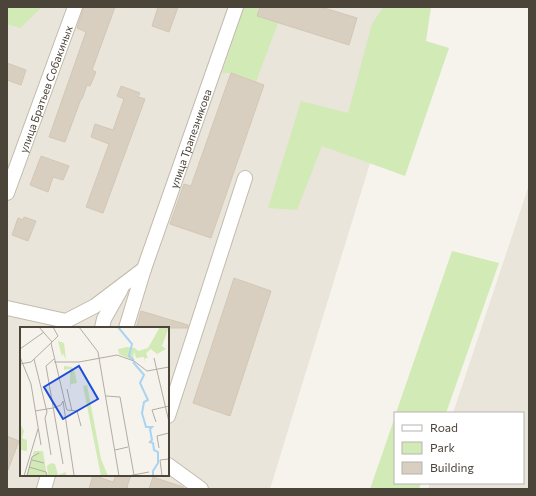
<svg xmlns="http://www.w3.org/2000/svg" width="536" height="496" font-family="Commissioner,sans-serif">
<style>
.residential{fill:#eae5da;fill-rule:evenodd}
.green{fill:#d2eab5}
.building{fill:#d8cfc1;stroke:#d3c7b4}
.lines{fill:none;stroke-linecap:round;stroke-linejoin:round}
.minor-casing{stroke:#c2bbae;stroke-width:16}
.minor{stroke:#fff;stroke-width:14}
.labels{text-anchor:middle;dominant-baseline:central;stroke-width:3;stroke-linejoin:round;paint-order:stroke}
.street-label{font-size:11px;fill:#4b4439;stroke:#fff}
.inset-river{fill:none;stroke:#a9d4f2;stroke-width:2}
.inset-road{fill:none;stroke:#b2ada4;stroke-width:1}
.view{fill:#1d4ed8;fill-opacity:0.15;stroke:#1d4ed8;stroke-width:2}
.inset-edge{fill:none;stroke:#4b4439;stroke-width:2}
</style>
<rect width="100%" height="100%" fill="#f6f3ec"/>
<g class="residential">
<path d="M7,7H418L270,489H7ZM21,328H168V475H21Z"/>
<polygon points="529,185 529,489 428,489 430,483 523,483 523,413 453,413"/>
</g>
<g class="green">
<polygon points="7,7 42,7 20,28 7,24"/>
<polygon points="244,7 260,7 257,16 278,23 256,82 231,73 222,73"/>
<polygon points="383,7 431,7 426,41 449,48 405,176 322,146 297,210 268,208 301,101 348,113 372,24"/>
<polygon points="452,251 499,263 446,413 396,413"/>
<polygon points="395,417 395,483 421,483 419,489 370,489"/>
</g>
<g class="building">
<polygon points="84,7 115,7 92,70 96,72 90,86 87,85 82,99 81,99 65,142 49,137 86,32 77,28"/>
<polygon points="158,7 178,7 169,32 152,26"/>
<polygon points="260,7 321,7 357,18 349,45 257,16"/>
<polygon points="7,63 26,70 21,85 7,80"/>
<polygon points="231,73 264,85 211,238 170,224 184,184 191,186"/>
<polygon points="121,86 140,93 138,97 145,99 103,213 86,207 109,144 91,137 95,124 113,130 124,99 117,96"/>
<polygon points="41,156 69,166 63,180 53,177 48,192 30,185"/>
<polygon points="24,217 36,221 28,241 12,235 18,218 23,220"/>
<polygon points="234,278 271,291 230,416 193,403"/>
<polygon points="141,311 188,325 188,328 136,328"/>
<polygon points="7,436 19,441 8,470 7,470"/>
<polygon points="93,475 113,482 116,475 131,475 127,487 128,489 89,489"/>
<polygon points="153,477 183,487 184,489 149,489"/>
</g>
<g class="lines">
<defs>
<g id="minor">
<path id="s1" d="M7,193L75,7"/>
<polyline points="7,308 66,321 95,306 144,269"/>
<polyline points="102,328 104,319 121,289"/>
<path id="s2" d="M126,328L144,269L236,7"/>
<polyline points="168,416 245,178"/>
<polyline points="168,465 201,489"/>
<polyline points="44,489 48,475"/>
</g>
</defs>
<use href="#minor" class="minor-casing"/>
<use href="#minor" class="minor"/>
</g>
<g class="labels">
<g class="street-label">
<text stroke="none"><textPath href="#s1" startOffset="111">улица Братьев Собакиных</textPath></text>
<text stroke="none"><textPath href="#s2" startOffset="200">улица Трапезникова</textPath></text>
</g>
</g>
<g transform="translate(20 327)">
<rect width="149" height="149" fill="#f6f3ec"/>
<path d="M140,0H149L142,19L146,22L137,27L131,22L126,26L128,31H125V36L124,30L116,31L114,24L113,33L99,27L98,22L107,20L115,21L118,24L128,21ZM38,14L44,16L46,33L43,26L42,30ZM44,39L52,40L55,46L57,56L51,57L50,63V42L44,43ZM67,58L81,132L88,149H81L63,59ZM0,97L4,104L2,111L7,113V124L0,123ZM14,124H23L27,149H6ZM31,136L35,137L38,148L46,145V149H28L27,139Z" fill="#d2eab5"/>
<path class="inset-river" d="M98,0L112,17L109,29L114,33M113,35L124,48L120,56L128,73L124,75L122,86L126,100H132L130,102L132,113L130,115L133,116L134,123L138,125V136L133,144V149"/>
<path class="inset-road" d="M19,0L32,15M59,0L78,25L99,149M31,16L46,80L47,83L57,84L61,99M31,16L38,9L33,0M0,22L24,5M0,30L11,57L21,118M134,31L149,95M14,32L27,85L25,91L31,128M34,32L26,39L43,137M34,35H59L97,28L114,34L127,44L149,40M0,37L11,35L31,16M47,62L52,84M86,69L100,70L114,148M43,74L54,148M15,84L33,81L41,78L43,74M136,95L132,83L149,79M139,121L137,109L149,106M95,123L108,120M12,133L24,136M9,140L26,145L27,149M4,149L18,102M7,149L12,130L19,126M108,149L129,145M142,149L140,133L149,132"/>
<path class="view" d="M59,39L78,72L43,92L24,60Z"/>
<rect width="149" height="149" class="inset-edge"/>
</g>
<rect width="536" height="496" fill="none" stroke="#4b4439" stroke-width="16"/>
<rect x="394" y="412" width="130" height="72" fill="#ffffff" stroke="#b7b4b0"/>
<rect x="402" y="425" width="20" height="6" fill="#ffffff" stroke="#b7b4b0"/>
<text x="430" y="432" font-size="12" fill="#4b4439">Road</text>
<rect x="402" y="442" width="20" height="12" fill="#d2eab5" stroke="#b7b4b0"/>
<text x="430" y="452" font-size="12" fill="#4b4439">Park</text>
<rect x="402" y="462" width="20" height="12" fill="#d8cfc1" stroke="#b7b4b0"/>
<text x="430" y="472" font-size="12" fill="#4b4439">Building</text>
</svg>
